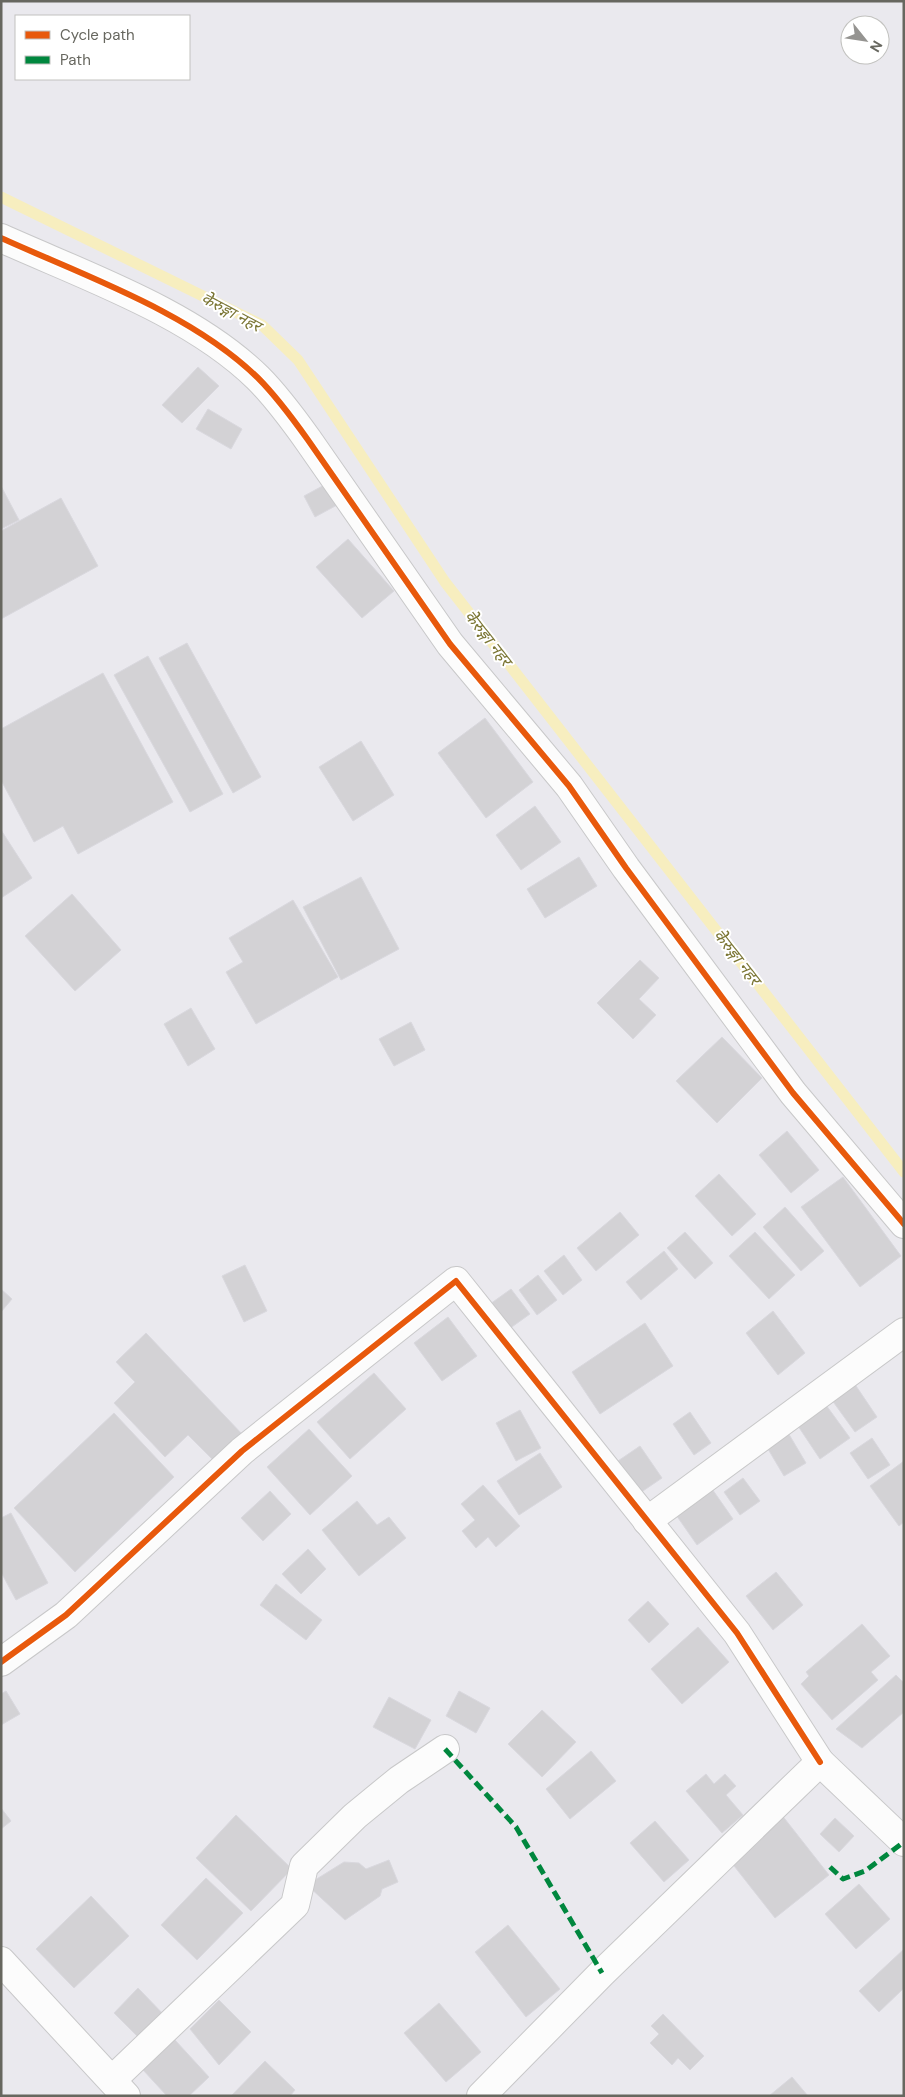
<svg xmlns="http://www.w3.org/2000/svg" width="905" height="2097" font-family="'DM Sans','Noto Sans Devanagari',sans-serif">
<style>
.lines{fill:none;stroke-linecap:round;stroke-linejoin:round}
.stream{stroke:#f7eebf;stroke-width:11}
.building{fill:#d3d2d5;stroke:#d9d8de}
.minor-casing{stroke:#c8c8c9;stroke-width:30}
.minor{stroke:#fcfcfc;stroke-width:28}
.quiet{stroke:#00873e;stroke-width:5;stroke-dasharray:10 5;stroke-linecap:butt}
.cycleway-casing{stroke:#fff;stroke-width:9}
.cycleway{stroke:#e8590c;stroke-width:6}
.labels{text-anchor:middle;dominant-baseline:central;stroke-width:4;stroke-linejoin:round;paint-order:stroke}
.water-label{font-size:16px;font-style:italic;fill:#7b7634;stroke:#fff}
</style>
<rect width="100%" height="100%" fill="#eae9ee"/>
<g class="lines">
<polyline class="stream" points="1,197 262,325 298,360 445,582 904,1172"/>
</g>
<g class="building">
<polygon points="198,367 219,386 182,423 162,405"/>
<polygon points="208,409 242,429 231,449 196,429"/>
<polygon points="328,483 339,504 315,517 304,496"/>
<polygon points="1,486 19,520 1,529"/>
<polygon points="61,498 98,566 1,619 1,531"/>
<polygon points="348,539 394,591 362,618 316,567"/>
<polygon points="187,643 261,777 233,793 159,658"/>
<polygon points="148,656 223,794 190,812 114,675"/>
<polygon points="103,673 173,802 78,854 63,826 34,842 1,780 1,729"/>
<polygon points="485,718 533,782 486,818 438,753"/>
<polygon points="361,741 394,795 353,821 319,767"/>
<polygon points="535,806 561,842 521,870 496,835"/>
<polygon points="1,830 32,878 1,898"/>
<polygon points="579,857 597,886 545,918 527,889"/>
<polygon points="361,877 399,949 341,980 303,907"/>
<polygon points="72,894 121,950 75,991 25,936"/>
<polygon points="293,900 338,977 256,1024 226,972 243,962 229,938"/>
<polygon points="640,960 659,978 639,999 656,1015 633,1039 597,1003"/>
<polygon points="191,1008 215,1049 188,1066 164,1024"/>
<polygon points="411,1022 425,1050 394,1066 379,1039"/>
<polygon points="722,1037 762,1078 717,1123 676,1081"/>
<polygon points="787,1131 819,1170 791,1193 759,1155"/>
<polygon points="719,1174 756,1214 732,1236 695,1196"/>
<polygon points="843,1177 901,1256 860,1287 801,1207"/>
<polygon points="785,1207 824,1251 801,1271 763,1227"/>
<polygon points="620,1212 639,1235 596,1271 577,1248"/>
<polygon points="685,1232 713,1263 695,1279 667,1248"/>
<polygon points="755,1232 795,1275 769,1299 729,1256"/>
<polygon points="664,1251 678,1269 641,1300 626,1282"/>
<polygon points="564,1255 582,1280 563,1295 544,1271"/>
<polygon points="245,1265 267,1311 244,1322 222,1276"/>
<polygon points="538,1275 557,1300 537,1315 519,1290"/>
<polygon points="1,1289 12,1299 1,1312"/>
<polygon points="511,1289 530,1314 502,1334 483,1309"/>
<polygon points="773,1311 805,1353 778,1375 746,1333"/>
<polygon points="448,1317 477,1356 442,1381 414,1343"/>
<polygon points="645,1323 673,1366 600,1414 572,1372"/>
<polygon points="146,1333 242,1434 214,1461 188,1435 165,1457 114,1403 135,1382 116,1362"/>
<polygon points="374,1373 406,1409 350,1459 317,1422"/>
<polygon points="852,1380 877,1417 855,1432 829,1396"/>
<polygon points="826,1405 850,1438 820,1459 798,1426"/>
<polygon points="520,1410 541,1448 516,1461 496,1423"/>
<polygon points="690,1412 711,1443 694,1455 673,1424"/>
<polygon points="114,1413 174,1477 75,1572 14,1508"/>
<polygon points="309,1429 352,1476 310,1515 267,1467"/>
<polygon points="787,1431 806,1463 784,1476 765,1444"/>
<polygon points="872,1438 890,1465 868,1479 850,1453"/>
<polygon points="640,1446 662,1478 637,1495 615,1463"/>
<polygon points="540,1453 562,1487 519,1515 497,1481"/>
<polygon points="904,1461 904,1522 899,1526 870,1486"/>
<polygon points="743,1478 760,1501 740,1515 724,1492"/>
<polygon points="483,1485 520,1526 496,1547 488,1537 476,1548 462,1531 475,1520 461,1504"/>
<polygon points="710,1486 733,1519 697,1545 674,1512"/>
<polygon points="270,1491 291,1514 263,1541 241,1518"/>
<polygon points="357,1501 377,1525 389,1517 406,1538 359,1576 322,1530"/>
<polygon points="11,1513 48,1583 16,1600 1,1572 1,1518"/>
<polygon points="308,1549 326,1569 301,1594 282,1574"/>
<polygon points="776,1572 803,1605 773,1630 746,1596"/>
<polygon points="276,1584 322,1620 306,1640 260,1605"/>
<polygon points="648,1601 669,1624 649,1643 628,1620"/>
<polygon points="862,1624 890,1656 871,1672 878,1680 832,1720 801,1684 809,1676 806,1672"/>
<polygon points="698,1627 729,1662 682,1704 651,1669"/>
<polygon points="896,1675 904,1683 904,1712 862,1748 836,1729"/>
<polygon points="6,1691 20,1714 1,1725 1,1694"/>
<polygon points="459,1691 490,1708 476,1733 446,1716"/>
<polygon points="389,1697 431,1720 415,1749 373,1727"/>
<polygon points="542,1710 576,1742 542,1777 508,1744"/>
<polygon points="591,1751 616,1781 570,1819 546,1789"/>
<polygon points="706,1774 714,1784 725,1774 736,1786 726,1795 743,1815 722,1833 686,1791"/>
<polygon points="1,1808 11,1821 1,1829"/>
<polygon points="781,1814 829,1875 775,1918 727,1857"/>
<polygon points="236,1815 292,1869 251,1911 196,1858"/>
<polygon points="835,1818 854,1836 839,1852 820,1834"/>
<polygon points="655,1821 689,1860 664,1882 630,1843"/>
<polygon points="389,1860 398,1882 382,1889 380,1896 345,1920 307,1885 344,1862 359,1863 366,1869"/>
<polygon points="206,1878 243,1913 197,1960 161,1925"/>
<polygon points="859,1884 890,1919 856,1949 825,1914"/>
<polygon points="91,1896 129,1936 74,1988 36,1949"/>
<polygon points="508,1925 560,1989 526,2017 475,1952"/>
<polygon points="904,1949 904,1988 879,2012 859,1991"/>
<polygon points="138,1988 166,2017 142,2041 114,2013"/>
<polygon points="219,2000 251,2032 219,2065 190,2029"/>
<polygon points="439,2003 481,2052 446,2082 404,2033"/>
<polygon points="663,2014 704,2056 690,2070 678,2058 672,2065 650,2043 659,2034 651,2026"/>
<polygon points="164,2028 209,2077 189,2096 167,2096 132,2058"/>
<polygon points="265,2061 295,2090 290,2096 231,2096"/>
<polygon points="792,2077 808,2096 769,2096"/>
</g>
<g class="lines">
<defs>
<g id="minor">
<path d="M1,238C85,276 192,313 258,378C277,397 293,419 308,440L450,644L569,786L626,868L793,1093L904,1224"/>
<polyline points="647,1521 904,1332"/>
<polyline points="1,1662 66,1615 242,1451 456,1281 737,1633 820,1762"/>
<polyline points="1,1961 126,2096"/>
<polyline points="113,2079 295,1905 304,1866 355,1816 399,1780 445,1749"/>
<polyline points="481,2096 602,1973 820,1762 904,1842"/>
</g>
</defs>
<use href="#minor" class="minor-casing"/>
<use href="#minor" class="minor"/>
<g class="quiet">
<polyline points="445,1749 516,1827 602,1973"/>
<polyline points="830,1867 843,1879 865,1871 904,1842"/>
</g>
<defs>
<g id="cycleway">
<path d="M1,238C85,276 192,313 258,378C277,397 293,419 308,440L450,644L569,786L626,868L793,1093L904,1224"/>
<polyline points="1,1662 66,1615 242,1451 456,1281 737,1633 820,1762"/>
</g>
</defs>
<use href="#cycleway" class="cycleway-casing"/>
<use href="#cycleway" class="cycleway"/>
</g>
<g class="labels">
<g class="water-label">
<text transform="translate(231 312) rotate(28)">केेरुङ्गा नहर</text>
<text transform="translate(488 638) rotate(52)">केेरुङ्गा नहर</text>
<text transform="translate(737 957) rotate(52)">केेरुङ्गा नहर</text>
</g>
</g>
<rect width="905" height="2097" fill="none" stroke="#67675f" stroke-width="5"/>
<rect x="15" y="15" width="175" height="65" fill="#ffffff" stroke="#c2c2bf"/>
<rect x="25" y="31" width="25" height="8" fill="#e8590c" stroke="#c2c2bf"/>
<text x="60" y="40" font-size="15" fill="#67675f">Cycle path</text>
<rect x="25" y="56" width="25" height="8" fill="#00873e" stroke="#c2c2bf"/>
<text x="60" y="65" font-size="15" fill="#67675f">Path</text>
<g transform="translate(865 40) rotate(120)"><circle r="24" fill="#ffffff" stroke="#c2c2bf"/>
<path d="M0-4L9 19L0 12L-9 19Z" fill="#959491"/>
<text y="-8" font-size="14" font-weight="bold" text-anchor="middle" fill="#67675f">N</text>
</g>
</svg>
